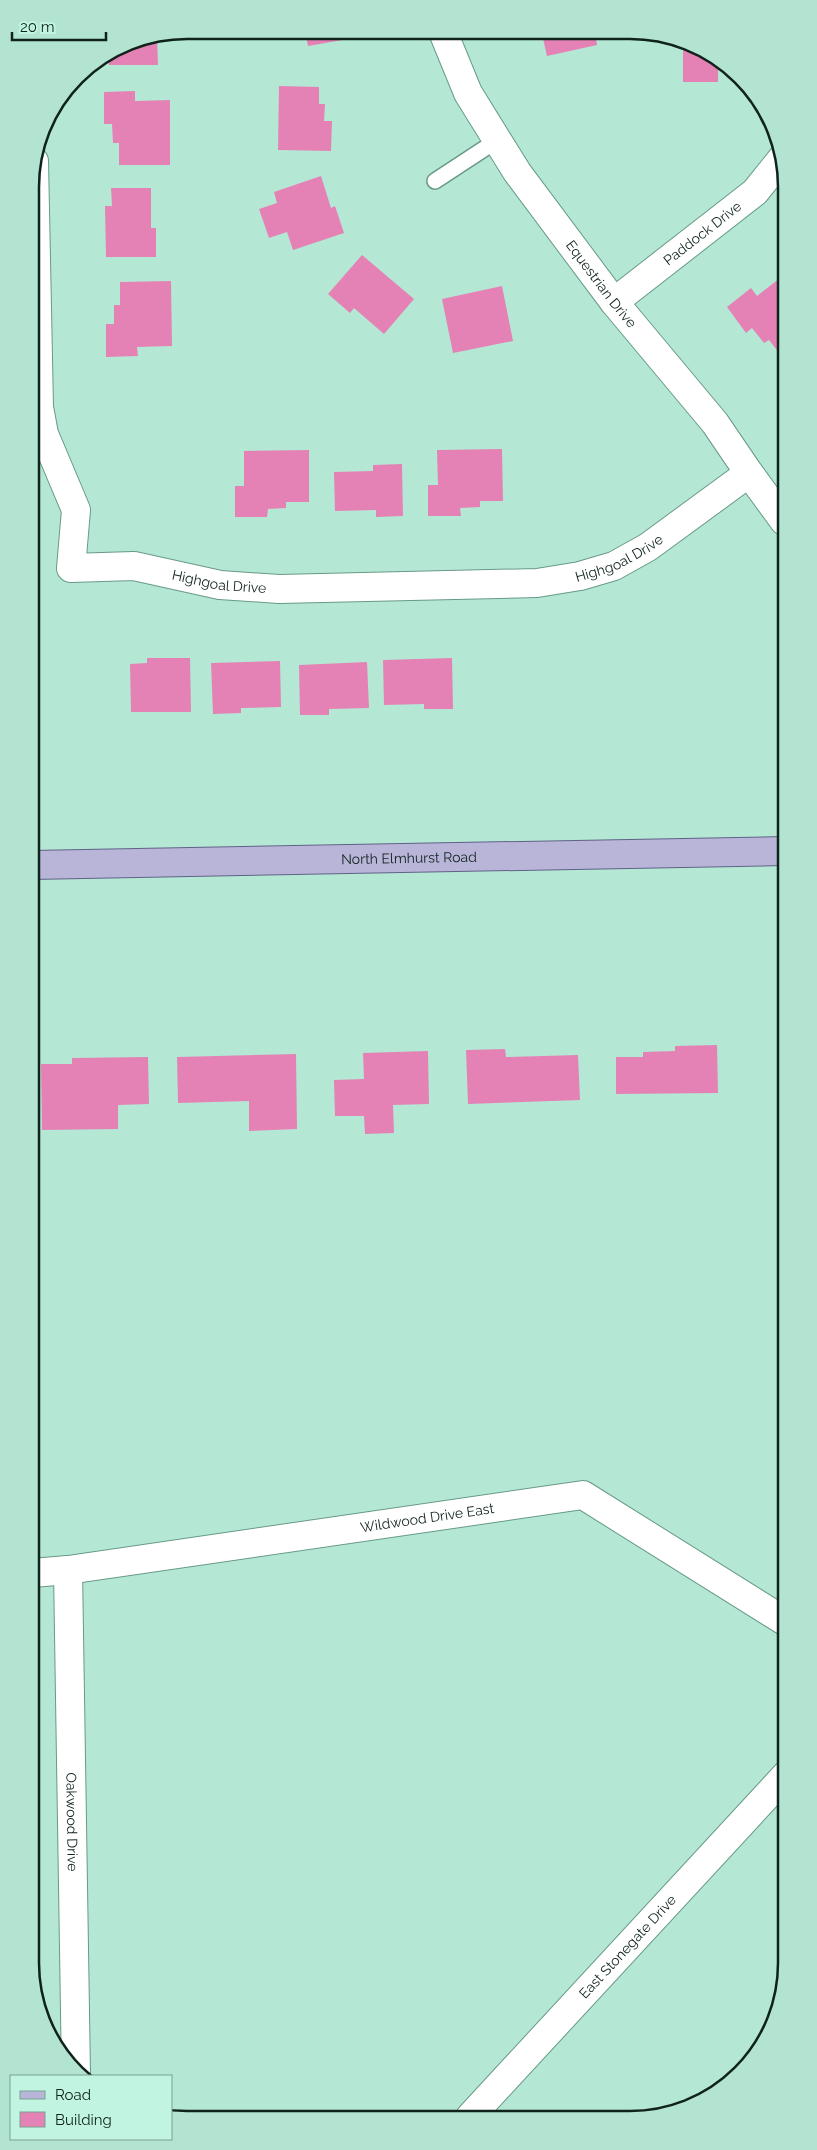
<svg xmlns="http://www.w3.org/2000/svg" width="817" height="2150" font-family="Raleway,sans-serif">
<style>
.building{fill:#e582b5}
.lines{fill:none;stroke-linecap:round;stroke-linejoin:round}
.service-casing{stroke:#689a87;stroke-width:18}
.minor-casing{stroke:#689a87;stroke-width:30}
.primary-casing{stroke:#606287;stroke-width:30}
.service{stroke:#fff;stroke-width:15}
.minor{stroke:#fff;stroke-width:28}
.primary{stroke:#b9b5d9;stroke-width:28}
.labels{text-anchor:middle;dominant-baseline:central;stroke-width:4;stroke-linejoin:round;paint-order:stroke}
.street-label{font-size:14px;fill:#0f231c;stroke:#c1f5e1}
.rim{fill:none;stroke:#0f231c;stroke-width:2.5}
</style>
<rect width="100%" height="100%" fill="#b4e8d4"/>
<g class="building">
<polygon points="305,31 352,31 354,38 308,46"/>
<polygon points="536,32 595,33 597,45 547,56 542,34 537,35"/>
<polygon points="157,36 158,65 109,65 108,53 127,42"/>
<polygon points="683,40 700,46 732,69 718,70 718,82 683,82"/>
<polygon points="279,86 319,87 319,104 325,104 324,121 332,121 331,151 278,150"/>
<polygon points="135,91 135,101 170,100 170,165 119,165 119,143 113,143 112,124 104,124 104,92"/>
<polygon points="321,176 331,208 335,206 344,233 293,250 287,232 269,238 259,209 277,203 274,192"/>
<polygon points="111,188 151,188 151,228 156,228 156,257 106,257 105,206 112,206"/>
<polygon points="362,255 414,299 384,334 354,308 350,313 328,294"/>
<polygon points="784,275 784,357 783,358 769,340 764,343 752,328 746,333 727,307 751,288 757,296"/>
<polygon points="171,281 172,346 137,347 138,356 106,357 106,324 114,324 114,305 120,305 120,282"/>
<polygon points="502,286 513,341 453,353 442,299"/>
<polygon points="502,449 503,501 480,501 480,507 460,508 461,516 428,516 428,485 438,485 437,450"/>
<polygon points="309,450 309,502 286,502 286,508 268,509 267,517 235,517 235,486 244,486 244,451"/>
<polygon points="402,464 403,516 376,517 376,510 335,511 334,472 373,471 373,465"/>
<polygon points="147,658 190,658 191,712 131,712 130,664 147,663"/>
<polygon points="452,658 453,709 424,709 424,704 384,705 383,660"/>
<polygon points="280,661 281,707 241,708 241,713 213,714 211,663"/>
<polygon points="367,662 369,708 329,709 329,715 300,715 299,665"/>
<polygon points="717,1045 718,1093 616,1094 616,1057 643,1057 643,1052 675,1051 675,1046"/>
<polygon points="505,1049 506,1057 578,1055 580,1100 468,1104 466,1050"/>
<polygon points="428,1051 429,1104 393,1105 394,1133 365,1134 364,1116 335,1116 334,1080 364,1079 363,1053"/>
<polygon points="296,1054 297,1129 249,1131 249,1101 178,1103 177,1057"/>
<polygon points="148,1057 149,1104 118,1105 118,1129 42,1130 41,1064 72,1064 72,1058"/>
</g>
<g class="lines">
<defs>
<polyline id="service" points="435,181 496,141"/>
<g id="minor">
<path id="s1" d="M443,32L468,93L517,172L614,302L715,423L749,473L784,521"/>
<path id="s2" d="M34,161L39,407L44,434L76,510L71,568L134,566L220,585L279,589L537,583L580,576L614,566L648,547L749,473"/>
<path id="s3" d="M614,302L755,192L784,156"/>
<path id="s4" d="M68,1570L76,2075"/>
<path id="s5" d="M32,1573L68,1570L583,1495L786,1622"/>
<path id="s6" d="M470,2117L786,1775"/>
</g>
<g id="primary">
<path id="s7" d="M31,865L785,851"/>
</g>
</defs>
<use href="#service" class="service-casing"/>
<use href="#minor" class="minor-casing"/>
<use href="#primary" class="primary-casing"/>
<use href="#service" class="service"/>
<use href="#minor" class="minor"/>
<use href="#primary" class="primary"/>
</g>
<g class="labels">
<g class="street-label">
<text stroke="none"><textPath href="#s3" startOffset="112">Paddock Drive</textPath></text>
<text stroke="none"><textPath href="#s1" startOffset="299">Equestrian Drive</textPath></text>
<text stroke="none"><textPath href="#s2" startOffset="969">Highgoal Drive</textPath></text>
<text stroke="none"><textPath href="#s2" startOffset="564">Highgoal Drive</textPath></text>
<text stroke="none"><textPath href="#s7" startOffset="378">North Elmhurst Road</textPath></text>
<text stroke="none"><textPath href="#s5" startOffset="399">Wildwood Drive East</textPath></text>
<text stroke="none"><textPath href="#s4" startOffset="252">Oakwood Drive</textPath></text>
<text stroke="none"><textPath href="#s6" startOffset="232">East Stonegate Drive</textPath></text>
</g>
</g>
<path d="M0 0H817V2150H0ZM187 39H630A148 148 0 0 1 778 187V1963A148 148 0 0 1 630 2111H187A148 148 0 0 1 39 1963V187A148 148 0 0 1 187 39Z" fill="#b3e4d1" fill-rule="evenodd"/>
<path class="rim" d="M187 39H630A148 148 0 0 1 778 187V1963A148 148 0 0 1 630 2111H187A148 148 0 0 1 39 1963V187A148 148 0 0 1 187 39Z"/>
<rect x="10" y="2075" width="162" height="65" fill="#c1f5e1" stroke="#7aa192"/>
<rect x="20" y="2091" width="25" height="8" fill="#b9b5d9" stroke="#7aa192"/>
<text x="55" y="2100" font-size="15" fill="#0f231c">Road</text>
<rect x="20" y="2112" width="25" height="15" fill="#e582b5" stroke="#7aa192"/>
<text x="55" y="2125" font-size="15" fill="#0f231c">Building</text>
<path d="M12 32v8h94v-8" fill="none" stroke="#0f231c" stroke-width="2.5"/>
<text x="20" y="32" font-size="15" fill="#0f231c" stroke="#c1f5e1" stroke-width="4" paint-order="stroke">20 m</text>
</svg>
